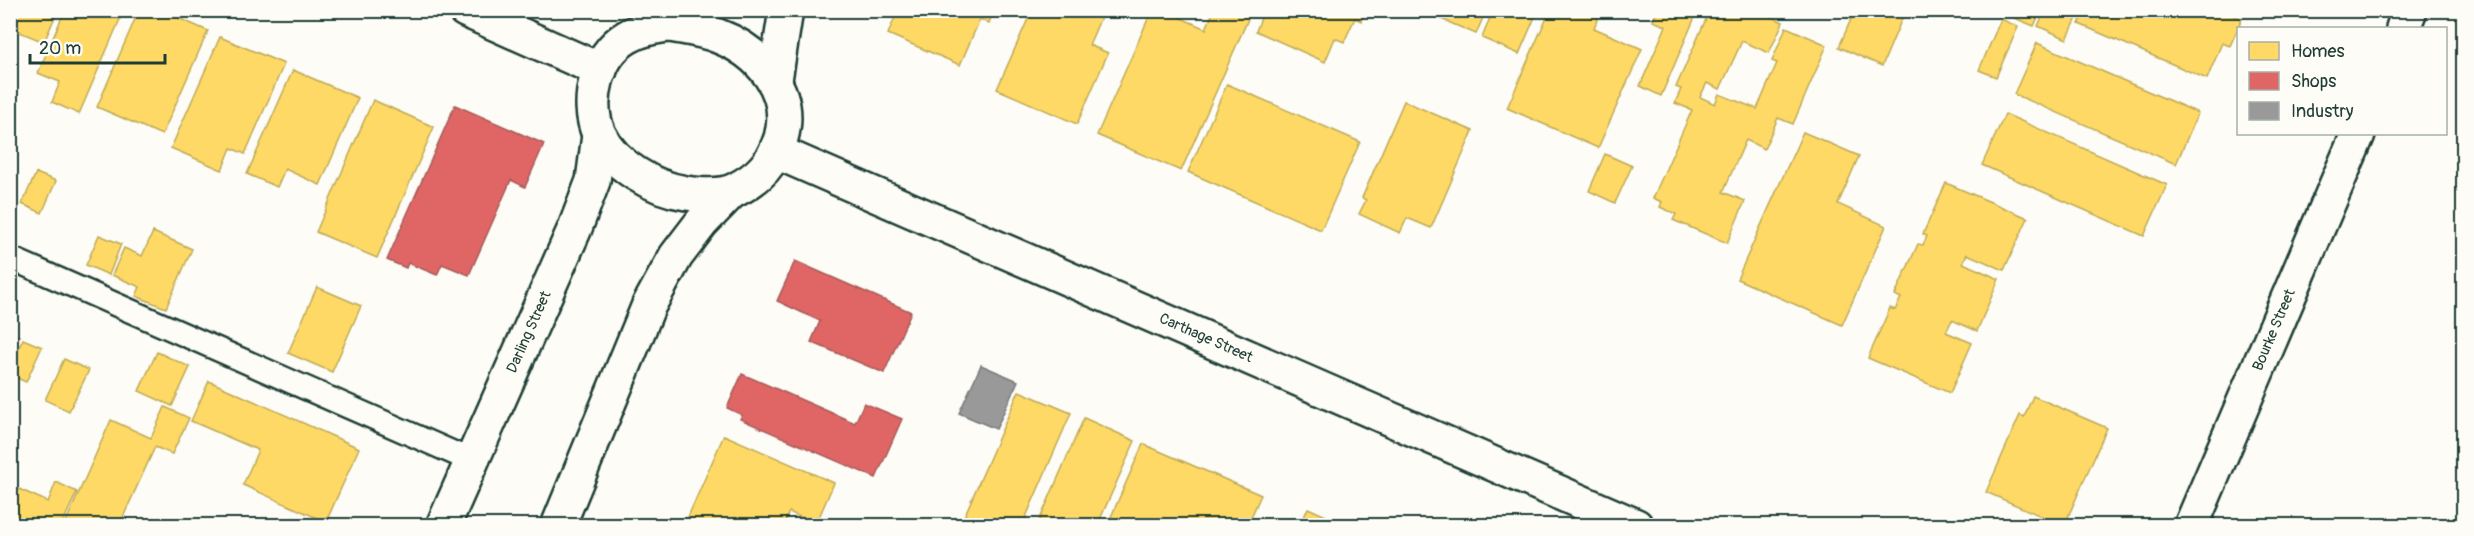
<svg xmlns="http://www.w3.org/2000/svg" width="2474" height="536" font-family="Pangolin,sans-serif">
<style>
.homes{fill:#ffd966;stroke:#bcaa57;stroke-width:1.5}
.shops{fill:#e06666;stroke:#a65a57;stroke-width:1.5}
.industry{fill:#999;stroke:#747d7b;stroke-width:1.5}
.lines{fill:none;stroke-linecap:round;stroke-linejoin:round}
.service-casing{stroke:#1f3d34;stroke-width:27}
.minor-casing{stroke:#1f3d34;stroke-width:38}
.service{stroke:#fdfcf7;stroke-width:22}
.minor{stroke:#fdfcf7;stroke-width:33}
.labels{text-anchor:middle;dominant-baseline:central;stroke-width:6;stroke-linejoin:round;paint-order:stroke}
.street-label{font-size:15px;fill:#1f3d34;stroke:#fdfcf7}
</style>
<rect width="100%" height="100%" fill="#fdfcf7"/>
<filter id="ink" filterUnits="userSpaceOnUse"><feTurbulence type="fractalNoise" baseFrequency=".0167" numOctaves="2"/><feDisplacementMap in="SourceGraphic" scale="12" xChannelSelector="R" yChannelSelector="G"/><feConvolveMatrix kernelMatrix="1 2 1 2 8 2 1 2 1" color-interpolation-filters="sRGB"/></filter>
<g filter="url(#ink)">
<g class="homes">
<polygon points="10,10 58,10 44,42 10,28"/>
<polygon points="65,10 124,10 79,114 52,102 60,82 38,73"/>
<polygon points="139,10 160,10 208,31 162,135 97,107"/>
<polygon points="898,10 994,10 989,23 980,19 960,65 888,34"/>
<polygon points="1032,10 1104,10 1089,45 1108,53 1077,124 997,89"/>
<polygon points="1152,10 1163,10 1206,29 1214,10 1252,10 1181,171 1097,135"/>
<polygon points="1264,10 1366,10 1361,21 1355,18 1344,42 1335,38 1325,62 1256,31"/>
<polygon points="1442,10 1480,10 1485,13 1476,34 1439,18"/>
<polygon points="1493,10 1538,10 1519,54 1482,38"/>
<polygon points="1550,10 1601,10 1594,28 1642,49 1598,148 1507,108"/>
<polygon points="1657,10 1698,10 1661,96 1640,86 1666,26 1653,21"/>
<polygon points="1710,10 1756,10 1783,22 1769,53 1742,41 1720,89 1707,83 1700,97 1715,104 1719,94 1757,109 1777,63 1772,61 1786,27 1827,45 1793,124 1778,118 1764,149 1746,140 1723,192 1745,201 1727,243 1673,220 1676,214 1660,207 1662,202 1653,198 1692,110 1675,103 1681,89 1676,87"/>
<polygon points="1855,10 1891,10 1903,16 1882,66 1839,47"/>
<polygon points="2015,10 2041,10 2034,26 2012,17"/>
<polygon points="2045,10 2072,10 2079,14 2067,39 2038,26"/>
<polygon points="2085,10 2223,10 2242,19 2230,46 2222,43 2207,79 2079,24"/>
<polygon points="2001,19 2018,27 1996,77 1979,70"/>
<polygon points="220,37 284,64 245,154 231,148 222,170 171,148"/>
<polygon points="2037,43 2198,113 2176,164 2014,94"/>
<polygon points="293,70 358,98 320,185 285,169 277,187 247,174"/>
<polygon points="1227,84 1360,142 1321,230 1188,172"/>
<polygon points="373,100 434,127 377,258 316,232"/>
<polygon points="1404,101 1473,131 1431,228 1407,218 1400,233 1359,214 1366,200 1362,198"/>
<polygon points="2005,114 2167,185 2144,236 1982,165"/>
<polygon points="1803,132 1859,156 1838,204 1886,226 1842,325 1737,279"/>
<polygon points="1605,154 1632,166 1615,203 1589,191"/>
<polygon points="36,173 56,181 42,213 22,204"/>
<polygon points="1946,183 2028,218 2004,270 1967,254 1963,263 1999,279 1977,331 1952,320 1946,332 1972,343 1950,393 1868,358 1890,308 1895,310 1901,298 1895,295 1918,244 1923,245 1927,236 1923,234"/>
<polygon points="153,232 192,249 166,308 136,296 140,287 112,275 124,248 142,256"/>
<polygon points="99,235 121,244 109,275 86,265"/>
<polygon points="317,287 361,306 332,372 288,353"/>
<polygon points="10,332 19,336 10,355"/>
<polygon points="23,339 42,347 26,382 10,375 10,367"/>
<polygon points="157,352 190,367 172,406 139,391"/>
<polygon points="64,359 89,370 69,411 45,400"/>
<polygon points="209,381 359,448 326,522 243,485 258,450 191,421"/>
<polygon points="1019,391 1071,413 1022,526 960,526"/>
<polygon points="2033,396 2107,428 2064,526 1986,492 2020,415 2024,417"/>
<polygon points="165,407 189,418 172,454 155,447 119,526 64,526 111,420 151,438"/>
<polygon points="1084,418 1135,441 1097,526 1037,526"/>
<polygon points="724,435 834,483 816,524 789,512 783,526 684,526"/>
<polygon points="1143,444 1261,495 1247,526 1107,526"/>
<polygon points="56,482 77,492 61,526 10,526 10,485 48,502"/>
<polygon points="1308,508 1348,526 1300,526"/>
</g>
<g class="shops">
<polygon points="455,105 544,144 525,187 511,180 469,275 442,264 437,275 408,263 406,268 387,260"/>
<polygon points="795,261 911,312 884,373 811,342 820,321 777,301"/>
<polygon points="742,374 855,423 864,403 902,419 876,478 740,419 742,415 727,408"/>
</g>
<polygon class="industry" points="981,365 1018,381 996,429 959,413"/>
<g class="lines">
<defs>
<polyline id="service" points="10,258 472,461"/>
<g id="minor">
<polyline points="465,10 600,70"/>
<path d="M670,25C686,28 703,30 718,36C760,52 794,91 781,138C773,163 759,178 735,190C721,197 702,195 686,193C653,188 614,166 599,134C585,103 596,55 627,37C640,29 654,27 670,25Z"/>
<polyline points="2403,28 2410,10"/>
<polyline points="775,80 786,10"/>
<polyline points="777,152 1636,526"/>
<polyline points="443,526 575,228 593,181 599,135"/>
<polyline points="558,526 649,305 676,256 702,222 730,193"/>
<polyline points="2191,526 2358,134"/>
</g>
</defs>
<use href="#service" class="service-casing"/>
<use href="#minor" class="minor-casing"/>
<use href="#service" class="service"/>
<use href="#minor" class="minor"/>
</g>
</g>
<g class="labels">
<g class="street-label">
<text transform="translate(2274 330) rotate(-67)">Bourke Street</text>
<text transform="translate(529 332) rotate(-66)">Darling Street</text>
<text transform="translate(1206 338) rotate(24)">Carthage Street</text>
</g>
</g>
<rect width="2474" height="536" fill="none" stroke="#fdfcf7" stroke-width="36"/>
<rect x="18" y="18" width="2438" height="500" fill="none" stroke="#1f3d34" stroke-width="2" filter="url(#ink)"/>
<rect x="2237" y="27" width="210" height="108" fill="#fdfcf7" stroke="#a4b0a9" stroke-width="1.5"/>
<rect x="2249" y="42" width="30" height="18" fill="#ffd966" stroke="#a4b0a9" stroke-width="1.5"/>
<text x="2291" y="57" font-size="18" fill="#1f3d34">Homes</text>
<rect x="2249" y="72" width="30" height="18" fill="#e06666" stroke="#a4b0a9" stroke-width="1.5"/>
<text x="2291" y="87" font-size="18" fill="#1f3d34">Shops</text>
<rect x="2249" y="102" width="30" height="18" fill="#999999" stroke="#a4b0a9" stroke-width="1.5"/>
<text x="2291" y="117" font-size="18" fill="#1f3d34">Industry</text>
<path d="M30 54v9h135v-9" fill="none" stroke="#1f3d34" stroke-width="3"/>
<text x="39" y="54" font-size="18" fill="#1f3d34" stroke="#fdfcf7" stroke-width="4.5" paint-order="stroke">20 m</text>
</svg>
